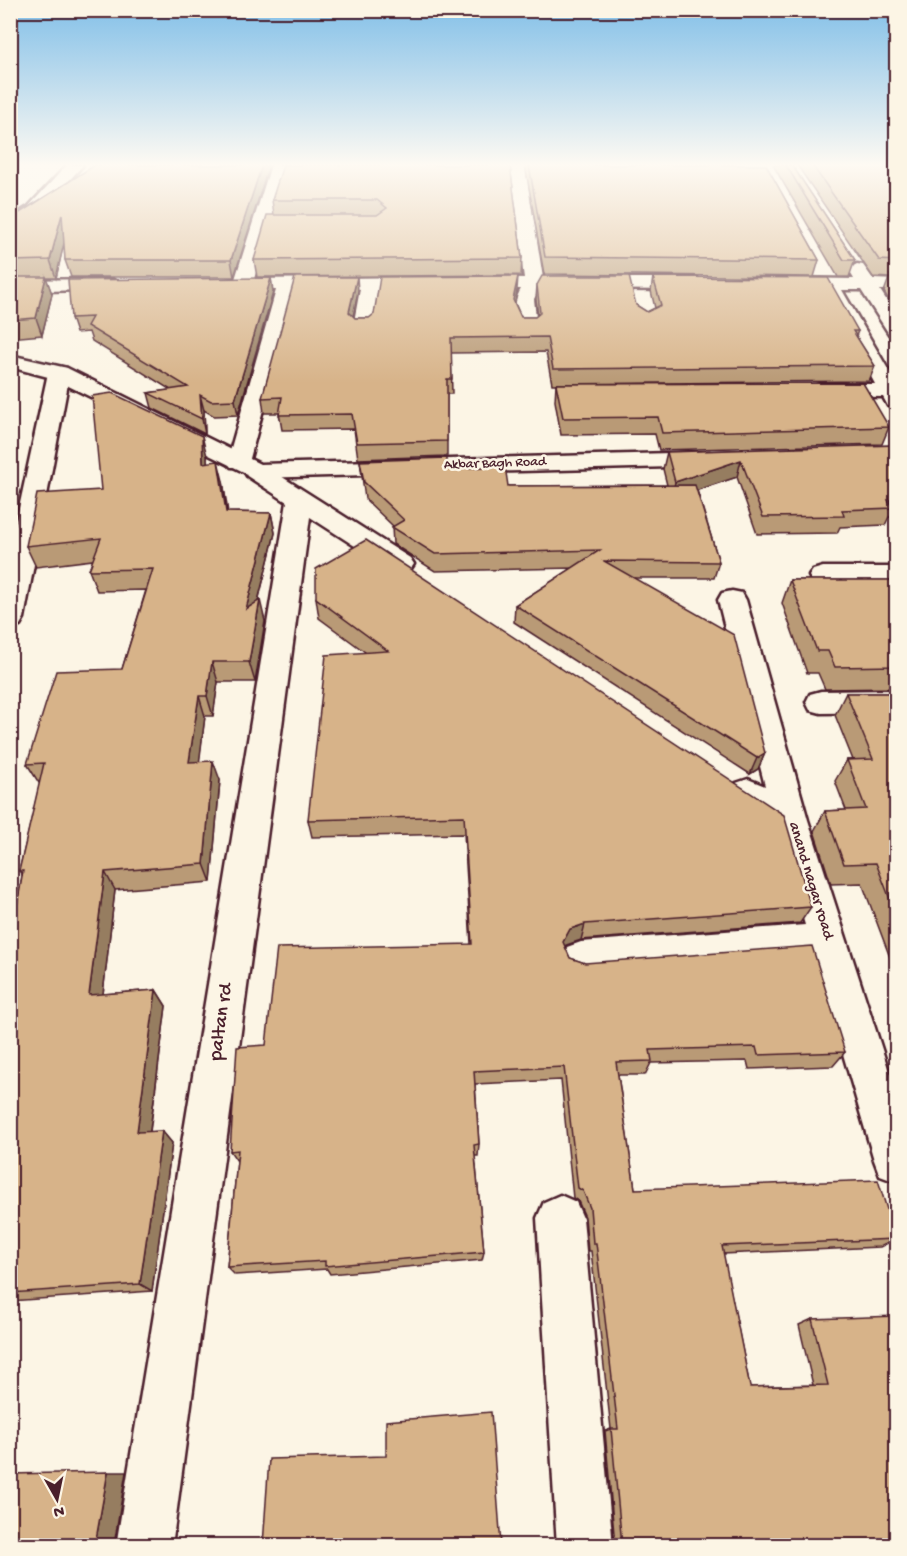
<svg xmlns="http://www.w3.org/2000/svg" width="907" height="1556" font-family="'Gochi Hand',sans-serif">
<style>
.lines{fill:none;stroke-linecap:round;stroke-linejoin:round}
.street-casing{stroke:#4a1f2b;stroke-width:5}
.secondary-casing{stroke:#4a1f2b;stroke-width:5}
.street{fill:#fcf5e5;fill-rule:evenodd}
.secondary{fill:#fcf5e5;fill-rule:evenodd}
.wall{fill:#b99a76;stroke:#4a1f2b;stroke-width:1.5}
.shaded-wall{fill:#967d60;stroke:#4a1f2b;stroke-width:1.5}
.building{fill:#d7b389;stroke:#4a1f2b;stroke-width:1.5}
.labels{text-anchor:middle;dominant-baseline:central;stroke-width:5;stroke-linejoin:round;paint-order:stroke}
.far-street-label{font-size:14px;fill:#4a1f2b;stroke:#fcf5e5}
.street-label{font-size:16px;fill:#4a1f2b;stroke:#fcf5e5}
.near-street-label{font-size:20px;fill:#4a1f2b;stroke:#fcf5e5}
</style>
<rect width="100%" height="100%" fill="#fcf5e5"/>
<filter id="ink" filterUnits="userSpaceOnUse"><feTurbulence type="fractalNoise" baseFrequency=".0167" numOctaves="2"/><feDisplacementMap in="SourceGraphic" scale="12" xChannelSelector="R" yChannelSelector="G"/><feConvolveMatrix kernelMatrix="1 2 1 2 8 2 1 2 1" color-interpolation-filters="sRGB"/></filter>
<g filter="url(#ink)">
<g class="lines">
<defs>
<g id="street">
<polygon points="67,165 83,165 40,213 10,231 10,218 28,207"/>
<polygon points="271,165 287,165 254,279 424,277 433,283 424,289 379,289 373,327 370,331 356,331 353,327 360,289 295,290 248,466 265,466 410,558 414,564 410,570 401,573 392,570 310,517 172,1546 116,1546 287,502 247,476 244,471 247,467 231,467 227,462 276,290 226,291 217,285 219,281 235,279"/>
<path d="M509,165H525L543,278H697L706,284L697,290L539,289L534,299L537,326L534,330H520C512,318 514,300 521,289H472L463,283L472,277L524,278Z"/>
<polygon points="857,264 863,265 873,279 896,280 896,290 880,290 896,315 896,336 889,334 861,290 842,290 896,383 896,407 888,406 883,397 814,396 811,391 814,386 822,384 875,384 826,293 828,290 787,290 778,284 787,278 854,279 848,269"/>
<polygon points="112,279 121,285 119,289 10,292 10,280"/>
<polygon points="59,367 67,368 70,373 24,618 20,625 10,627 10,550 48,373 51,368"/>
<polygon points="823,567 896,567 896,585 823,585 813,582 809,576 813,570"/>
<polygon points="732,591 742,593 746,600 808,820 896,1093 896,1182 880,1176 874,1160 815,958 581,976 567,971 562,959 567,947 581,942 805,925 776,828 736,801 731,792 736,783 748,779 765,786 718,600 722,593"/>
<polygon points="896,690 896,712 821,713 810,710 806,702 810,694 821,691"/>
<polygon points="560,1195 576,1202 583,1218 613,1546 557,1546 537,1218 544,1202"/>
</g>
<polygon id="secondary" points="10,355 67,368 260,464 709,452 717,454 721,459 717,464 709,466 256,478 52,378 10,367"/>
</defs>
<use href="#street" class="street-casing"/>
<use href="#secondary" class="secondary-casing"/>
<use href="#street" class="street"/>
<use href="#secondary" class="secondary"/>
</g>
<g class="wall">
<polygon points="95,165 269,165 234,277 71,277 65,260 64,242 56,278 46,278 52,294 42,335 10,338 10,219"/>
<polygon points="510,165 522,258 521,275 257,277 254,260 274,215 272,200"/>
<polygon points="525,165 766,165 819,260 814,277 544,274"/>
<polygon points="773,165 792,165 855,260 849,277 838,277"/>
<polygon points="797,165 897,165 897,313 884,292 889,278 873,277"/>
<polygon points="653,277 858,331 856,336 875,366 869,381 552,384 546,352 451,353 452,394 447,394 447,456 358,459 354,429 282,430 279,413 264,413 262,398 358,291 353,316 355,318 369,318 517,290 515,303 521,317 535,317 538,315 536,299 537,285 636,305 647,312 655,308 651,291"/>
<polygon points="271,278 273,292 238,415 214,416 204,410 205,434 152,408 148,393 171,390 92,341 89,332 76,333 71,318"/>
<polygon points="556,384 889,427 882,444 659,450 655,434 561,435 555,401"/>
<polygon points="897,445 897,517 889,517 885,525 840,527 837,533 757,534 737,477 697,490 719,562 714,578 634,578 765,753 758,769 750,774 514,622 515,605 573,568 435,571 393,544 392,527 393,526 365,499 360,461 447,469 508,486 667,485 663,469 667,452"/>
<polygon points="207,456 207,463 223,481 228,512 271,513 275,533 258,602 265,621 255,682 218,682 213,716 205,716 199,761 220,780 211,882 115,890 103,994 156,990 166,1006 150,1132 162,1131 172,1143 152,1291 10,1301 10,1013 13,1004 10,1001 10,947 22,875 19,871 40,783 39,783 27,764 122,669 146,590 97,591 89,570 93,560 36,567 26,546 101,490"/>
<polygon points="790,580 897,580 897,688 825,689 818,673 807,673 782,603"/>
<polygon points="316,598 811,907 800,923 581,940 566,945 565,947 570,958 845,1052 833,1066 749,1069 747,1061 651,1063 645,1075 618,1075 635,1189 896,1239 880,1247 723,1254 750,1387 813,1385 799,1325 812,1319 897,1545 615,1545 605,1431 611,1429 591,1251 588,1251 585,1217 578,1201 573,1198 561,1080 475,1084 479,1144 478,1156 475,1156 484,1252 482,1260 330,1274 327,1269 235,1275 227,1267 237,1161 230,1151 266,1045 471,944 464,834 312,837 308,820 365,652 319,618"/>
<polygon points="846,693 897,693 897,976 862,883 831,884 814,831 825,811 846,810 835,781 847,760 853,760 835,715"/>
</g>
<g class="shaded-wall">
<polygon points="262,165 269,165 234,277 231,260"/>
<polygon points="62,214 67,230 56,278 50,260"/>
<polygon points="518,276 517,290 513,314 513,300"/>
<polygon points="46,277 52,294 42,335 36,318"/>
<polygon points="357,277 358,291 351,327 349,312"/>
<polygon points="271,278 273,292 238,415 235,400"/>
<polygon points="200,395 204,410 205,434 202,419"/>
<polygon points="10,435 16,447 10,471"/>
<polygon points="202,436 207,456 208,483 203,463"/>
<polygon points="741,460 737,477 671,499 675,482"/>
<polygon points="218,461 223,481 230,533 226,512"/>
<polygon points="10,506 15,516 10,537"/>
<polygon points="271,513 275,533 251,629 246,609"/>
<polygon points="260,600 265,621 255,682 249,662"/>
<polygon points="212,662 218,682 213,716 207,696"/>
<polygon points="199,696 205,716 197,781 189,762"/>
<polygon points="765,753 758,769 750,774 757,758"/>
<polygon points="213,761 220,780 211,882 204,864"/>
<polygon points="105,872 115,890 101,1011 89,995"/>
<polygon points="585,924 581,940 566,945 560,958 563,942 570,929"/>
<polygon points="156,990 166,1006 148,1145 137,1132"/>
<polygon points="162,1131 172,1143 152,1291 140,1284"/>
<polygon points="108,1472 126,1472 114,1545 95,1545"/>
</g>
<g class="building">
<polygon points="95,165 262,165 231,260 65,260 62,214 50,260 10,261 10,219"/>
<polygon points="283,165 510,165 522,258 254,260 267,215 377,215 387,208 377,200 272,200"/>
<polygon points="529,165 766,165 819,260 545,257"/>
<polygon points="786,165 792,165 855,260 844,260"/>
<polygon points="812,165 897,165 897,261 879,260"/>
<polygon points="890,275 897,275 897,285"/>
<polygon points="518,276 513,300 521,317 535,317 540,313 537,285 542,276 629,276 636,305 647,312 661,305 653,277 828,278 858,331 853,331 875,366 553,369 547,337 451,338 452,379 447,379 447,441 357,443 352,414 279,415 282,397 262,398 295,277 357,277 349,312 355,318 369,318 374,314 380,277"/>
<polygon points="10,277 46,277 36,318 10,320"/>
<polygon points="271,278 235,400 211,401 200,395 202,419 148,393 188,387 87,326 92,317 71,318 68,280"/>
<polygon points="863,383 889,427 662,433 658,417 563,418 556,384"/>
<polygon points="112,393 202,436 203,463 218,461 226,512 271,513 246,609 260,600 249,662 212,662 207,696 199,696 189,762 213,761 204,864 105,872 89,995 156,990 137,1132 162,1131 140,1284 10,1293 10,1013 16,991 10,992 10,947 23,871 19,871 44,763 27,764 56,671 122,669 153,569 89,570 101,538 26,546 37,494 101,490 92,396"/>
<polygon points="897,445 897,500 888,500 893,508 842,510 844,516 763,517 741,460 675,482 667,452"/>
<polygon points="447,458 447,469 505,466 508,486 695,485 719,562 604,561 734,635 765,753 757,758 515,605 600,550 435,554 392,527 404,520 364,482 360,461"/>
<polygon points="366,540 784,815 811,907 585,924 570,929 563,942 570,958 585,963 812,946 845,1052 758,1055 756,1047 650,1050 652,1061 616,1062 635,1189 878,1180 896,1239 722,1246 750,1387 828,1385 812,1319 897,1316 897,1545 622,1545 611,1429 618,1429 596,1243 593,1243 590,1208 583,1191 578,1188 564,1067 474,1071 479,1144 474,1145 484,1252 325,1266 325,1261 227,1267 238,1150 230,1151 237,1047 266,1045 277,948 472,944 464,816 308,820 326,655 388,651 316,598 316,569"/>
<polygon points="790,580 897,580 897,666 835,667 828,651 817,651"/>
<polygon points="846,693 897,693 897,917 876,863 844,864 825,811 866,809 847,760 873,759"/>
<polygon points="491,1412 501,1545 263,1545 269,1459 386,1456 386,1421"/>
<polygon points="108,1472 95,1545 10,1545 10,1474"/>
</g>
</g>
<linearGradient id="sky" x2="0" y2="1"><stop stop-color="#81bfe8"/><stop offset="0.43" stop-color="#fefaf3"/><stop offset="1" stop-color="#fefaf3" stop-opacity="0"/></linearGradient>
<rect width="907" height="383" fill="url(#sky)"/>
<g class="labels">
<g class="far-street-label">
<text transform="translate(495 464) rotate(-2)">Akbar Bagh Road</text>
</g>
<g class="street-label">
<text transform="translate(810 881) rotate(73)">anand nagar road</text>
</g>
<g class="near-street-label">
<text transform="translate(222 1022) rotate(-82)">paltan rd</text>
</g>
</g>
<rect width="907" height="1556" fill="none" stroke="#fcf5e5" stroke-width="36"/>
<rect x="18" y="18" width="871" height="1520" fill="none" stroke="#4a1f2b" stroke-width="2" filter="url(#ink)"/>
<g transform="translate(57 1499) rotate(171)" stroke="#fcf5e5" stroke-width="4.5" paint-order="stroke">
<path d="M0-4.5L10 22L0 15L-10 22Z" fill="#4a1f2b"/>
<text y="-9" font-size="16" font-weight="bold" text-anchor="middle" fill="#4a1f2b">N</text>
</g>
</svg>
